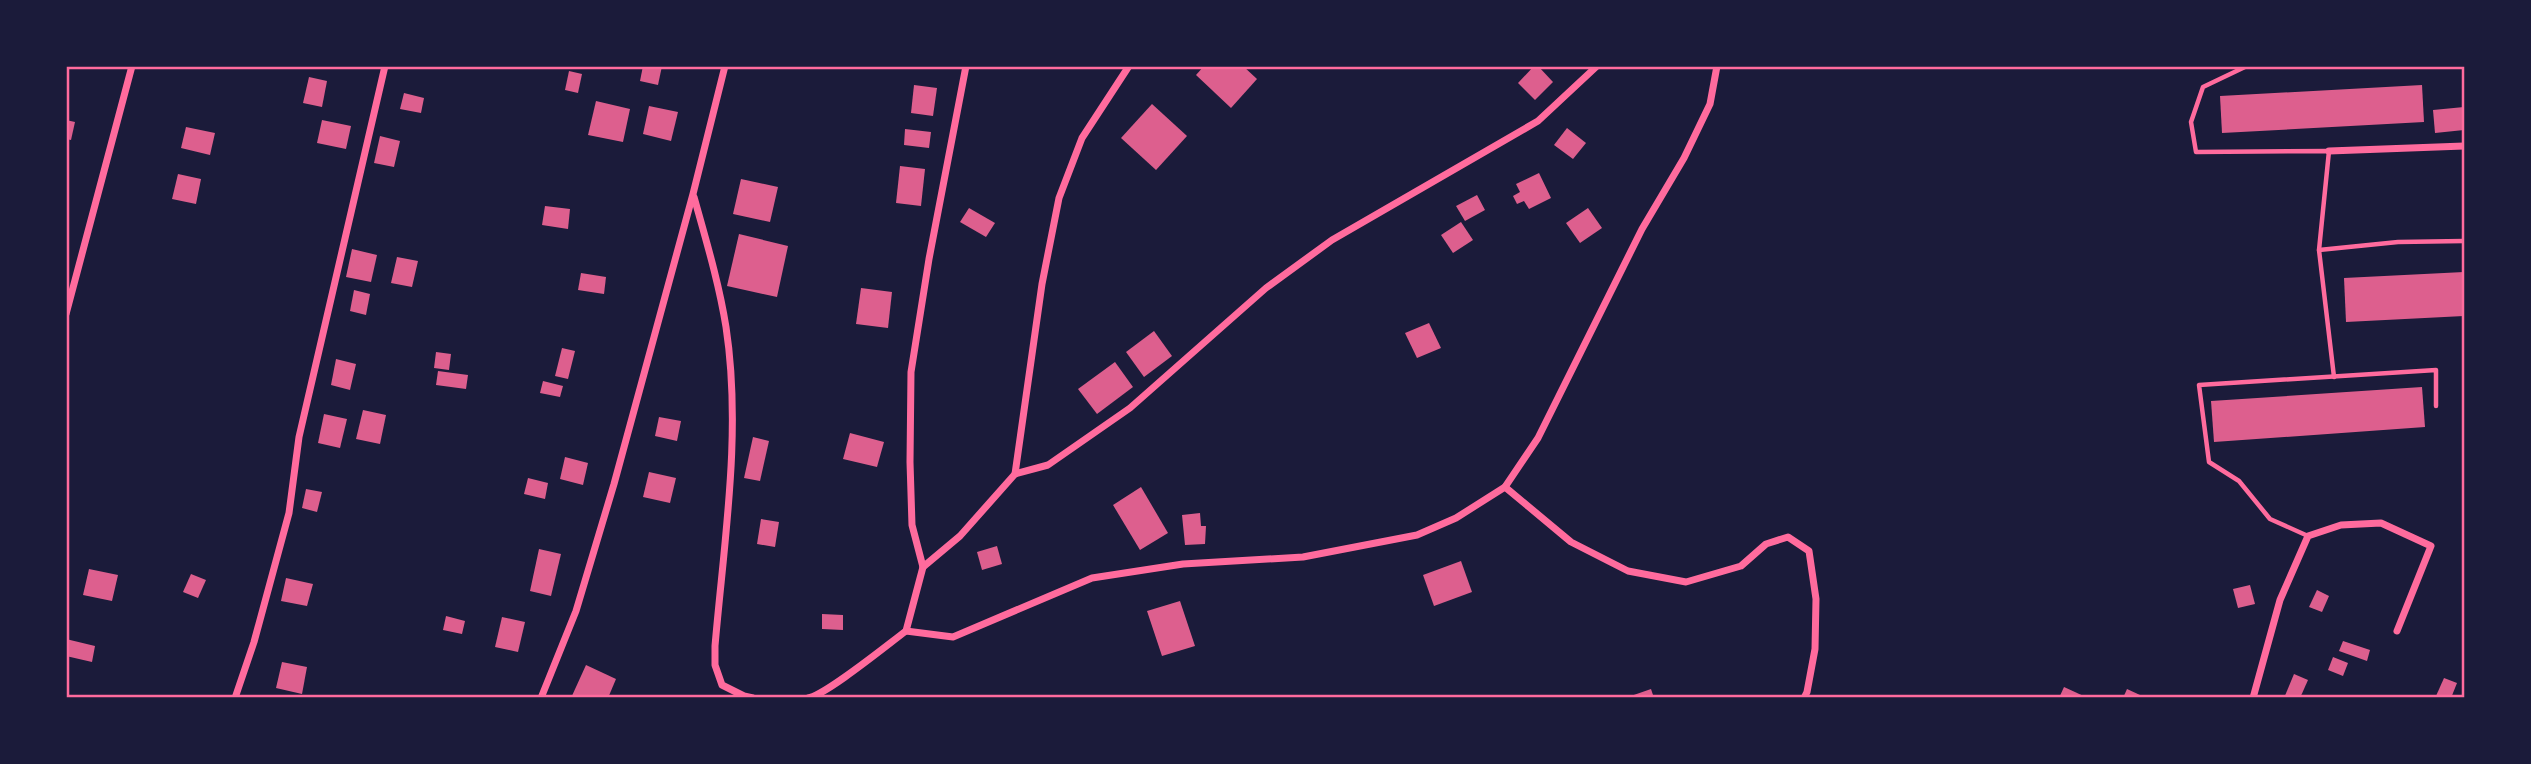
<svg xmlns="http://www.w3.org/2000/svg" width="2531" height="764" font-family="Mulish,sans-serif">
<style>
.building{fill:#dd5f8e}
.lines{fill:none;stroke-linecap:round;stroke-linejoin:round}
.service{stroke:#ff6b9d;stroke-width:4.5}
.minor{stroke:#ff6b9d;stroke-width:7}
.neatline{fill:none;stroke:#ff6b9d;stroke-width:2.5}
</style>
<rect width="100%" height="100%" fill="#1b1b3a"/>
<g class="building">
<polygon points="643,66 662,66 658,85 640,81"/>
<polygon points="1204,66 1243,66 1257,79 1231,108 1196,75"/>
<polygon points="1534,66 1538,66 1553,82 1535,100 1518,83"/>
<polygon points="569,71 582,74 578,93 565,90"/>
<polygon points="309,77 327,81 322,107 303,103"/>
<polygon points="914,85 937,88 933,116 911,113"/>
<polygon points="2422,85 2424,122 2222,133 2220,96"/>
<polygon points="404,93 424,98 421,113 400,109"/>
<polygon points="596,101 630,109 623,142 588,135"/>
<polygon points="1152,104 1187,136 1156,170 1121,138"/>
<polygon points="649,106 678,112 671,141 643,134"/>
<polygon points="2464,107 2464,130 2435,133 2433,110"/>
<polygon points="66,120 75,122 71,140 66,139"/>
<polygon points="322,120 351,126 346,149 317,143"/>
<polygon points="186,127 215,133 210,155 181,148"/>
<polygon points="1567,128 1586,143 1573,159 1554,145"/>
<polygon points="905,129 931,132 929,148 904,145"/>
<polygon points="380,136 400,141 394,167 374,163"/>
<polygon points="900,166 925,169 921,206 896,203"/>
<polygon points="1539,173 1551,198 1529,209 1524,201 1517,204 1513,196 1520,192 1516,184"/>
<polygon points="178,174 201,179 196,204 172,199"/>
<polygon points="741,179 778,187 770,222 733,214"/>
<polygon points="1477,195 1485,210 1465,221 1456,206"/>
<polygon points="545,206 570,209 568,229 542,225"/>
<polygon points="969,208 995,223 986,237 960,222"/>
<polygon points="1588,208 1602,228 1580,243 1566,223"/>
<polygon points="1461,222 1473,240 1453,253 1441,235"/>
<polygon points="739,234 788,246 777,297 727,286"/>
<polygon points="352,249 377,255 371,282 346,277"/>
<polygon points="397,257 418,261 412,287 391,283"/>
<polygon points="2464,272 2464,316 2346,322 2344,278"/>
<polygon points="581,273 606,277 604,294 578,290"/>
<polygon points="861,288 892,292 888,328 856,324"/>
<polygon points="354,290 370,294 366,315 350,311"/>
<polygon points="1429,323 1441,348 1417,358 1405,333"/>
<polygon points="1154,331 1172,356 1144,377 1126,352"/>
<polygon points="562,348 575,351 568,379 555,376"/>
<polygon points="436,352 451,354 449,370 434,368"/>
<polygon points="336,359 356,364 350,390 331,385"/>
<polygon points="1115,362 1133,387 1097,414 1078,389"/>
<polygon points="438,371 468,375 466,389 436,385"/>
<polygon points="543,381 563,386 560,397 540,393"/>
<polygon points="2422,387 2425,427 2214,442 2211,401"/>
<polygon points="363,410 386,415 380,444 356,439"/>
<polygon points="324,414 347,419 340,448 318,443"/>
<polygon points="659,417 681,421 677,441 655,436"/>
<polygon points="850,433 884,442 877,467 843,459"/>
<polygon points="753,437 769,441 760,481 744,478"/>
<polygon points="565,457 588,463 583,485 560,479"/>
<polygon points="649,472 676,478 670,503 643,497"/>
<polygon points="528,478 548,483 545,499 524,494"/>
<polygon points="1141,487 1168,533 1140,550 1113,505"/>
<polygon points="306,489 322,492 317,512 302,508"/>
<polygon points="1200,513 1201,526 1206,526 1205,544 1185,545 1182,515"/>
<polygon points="761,519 779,522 775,547 757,544"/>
<polygon points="997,546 1002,564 982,570 977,552"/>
<polygon points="539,549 561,554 551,596 530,591"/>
<polygon points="1461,561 1472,592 1434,606 1423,575"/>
<polygon points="89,569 118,575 112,601 83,595"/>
<polygon points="191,574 206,580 198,598 183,592"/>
<polygon points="286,578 313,584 307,606 281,601"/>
<polygon points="2250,585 2255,604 2238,608 2233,589"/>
<polygon points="2317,590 2329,596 2322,612 2309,607"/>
<polygon points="1180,601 1195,646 1162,656 1147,611"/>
<polygon points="822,614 843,615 843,630 822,629"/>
<polygon points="446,616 465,621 462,634 443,630"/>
<polygon points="502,617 525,622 518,652 495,647"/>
<polygon points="66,639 95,646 92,662 66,656"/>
<polygon points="2343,641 2370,650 2367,661 2339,651"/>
<polygon points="2333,657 2348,663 2343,676 2328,670"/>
<polygon points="282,662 307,667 302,694 276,688"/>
<polygon points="586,665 616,679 608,698 571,698"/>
<polygon points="2294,674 2308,680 2300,698 2284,698"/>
<polygon points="2444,678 2457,683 2451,698 2436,696"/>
<polygon points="2064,687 2088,698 2059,698"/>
<polygon points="1651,689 1654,698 1628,698 1628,697"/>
<polygon points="2127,689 2140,695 2139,698 2123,698"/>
</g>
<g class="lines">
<g class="service">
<polyline points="2247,66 2203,87 2191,122 2196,152 2329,151 2319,250 2334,377"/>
<polyline points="2319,250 2398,242 2464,241"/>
<polyline points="2308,536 2270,519 2239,481 2209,462 2199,385 2436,370 2436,406"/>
</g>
<g class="minor">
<polyline points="2329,151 2464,146"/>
<path d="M694,197C706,240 719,283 726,327C742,432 724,541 715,646V665L722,685L744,696L753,698"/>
<polyline points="66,314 132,66"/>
<polyline points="1015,474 1042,284 1059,198 1082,138 1129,66"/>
<polyline points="1505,487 1571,542 1628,571 1686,582 1741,566 1766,544 1788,537 1809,551 1816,599 1815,649 1807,692 1804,698"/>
<polyline points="923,567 960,536 1015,474 1048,465 1130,408 1266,288 1332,240 1538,121 1597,66"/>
<polyline points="906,631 923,567 912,525 910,462 911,372 929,259 966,66"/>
<polyline points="235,698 254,642 289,513 299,437 385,66"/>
<polyline points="541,698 576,611 614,484 693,194 725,66"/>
<path d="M808,698C826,695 887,645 906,631L953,637L1092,578L1183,564L1303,557L1417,535L1456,518L1505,487L1538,438L1642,229L1684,158L1710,104L1717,66"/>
<polyline points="2253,698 2280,600 2308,536 2341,525 2381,523 2431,546 2397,631"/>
</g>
</g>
<rect width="2531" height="764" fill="none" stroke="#1b1b3a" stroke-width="136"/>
<rect x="68" y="68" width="2395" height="628" class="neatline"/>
</svg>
